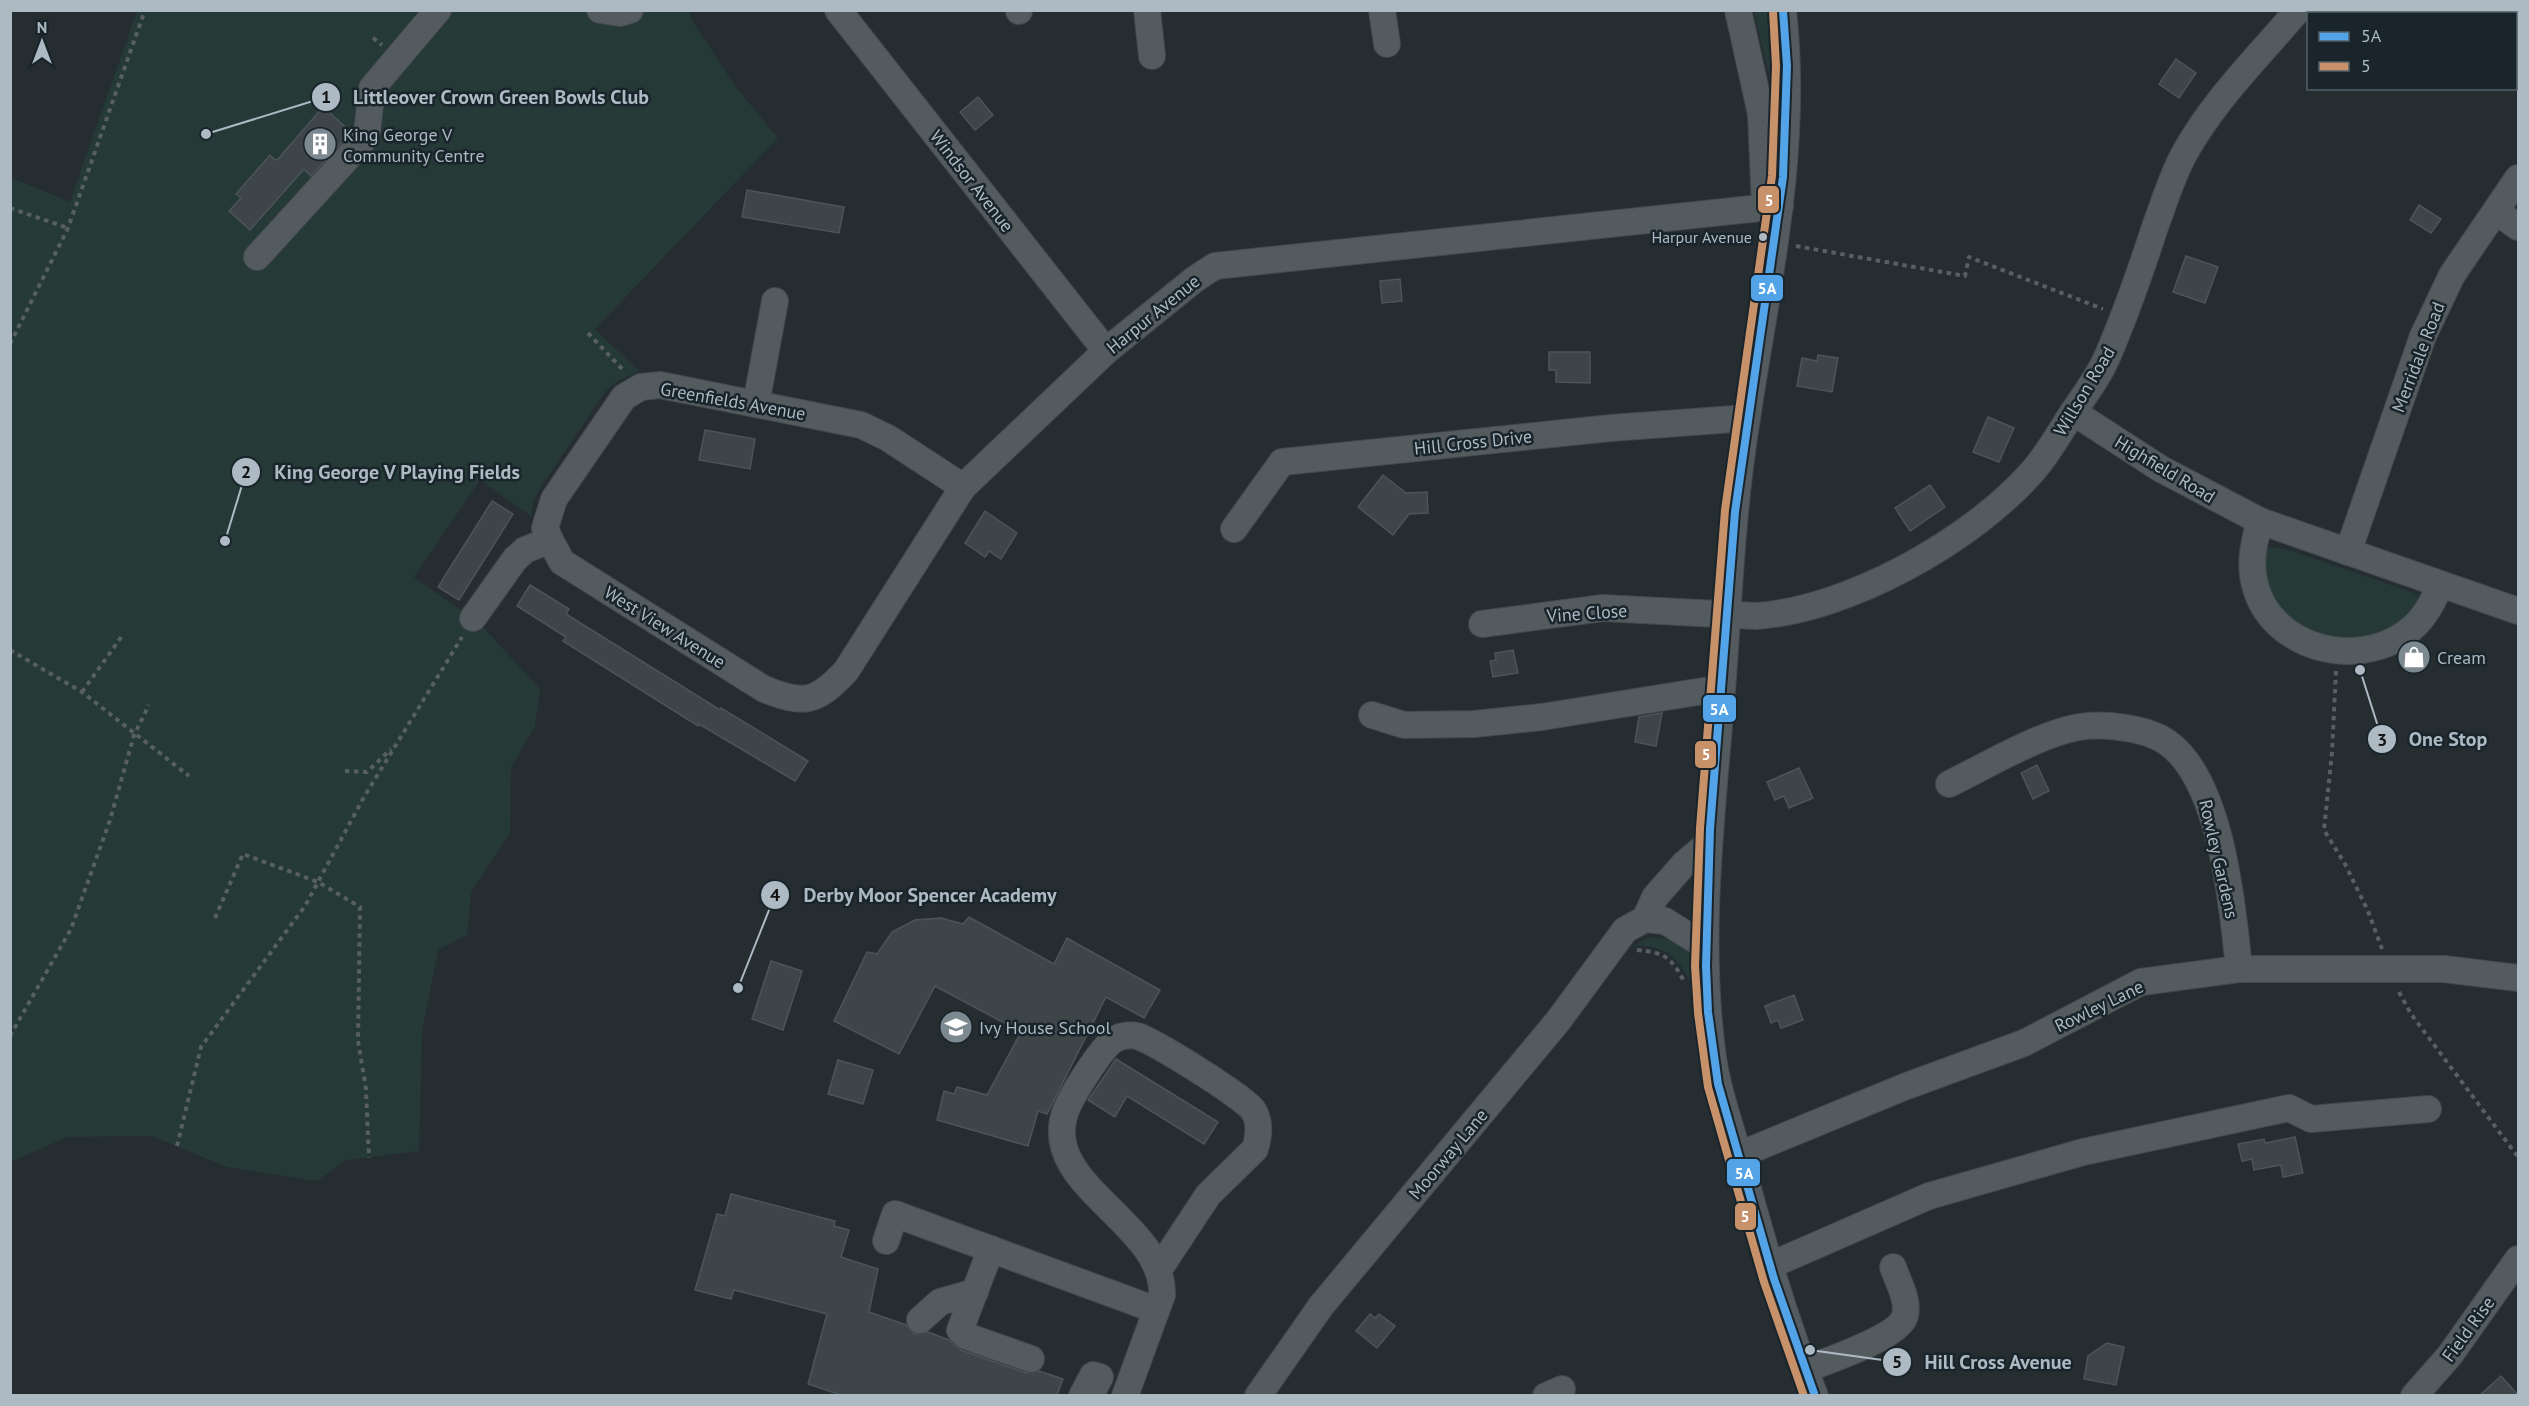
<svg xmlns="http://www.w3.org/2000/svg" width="2529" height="1406" font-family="'PT Sans',sans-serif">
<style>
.green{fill:#253936}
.building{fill:#3e4549;stroke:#4c5459;stroke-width:1.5}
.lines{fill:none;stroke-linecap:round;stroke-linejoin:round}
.minor-casing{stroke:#42484c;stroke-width:28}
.path{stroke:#585f63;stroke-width:4;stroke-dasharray:4.5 4.5;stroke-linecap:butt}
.minor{stroke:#545b5f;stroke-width:26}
.bus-1-casing{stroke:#19242b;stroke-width:12}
.bus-2-casing{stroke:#19242b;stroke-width:12}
.bus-1{stroke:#53a3e8;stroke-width:8}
.bus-2{stroke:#c7916a;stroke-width:8}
.bus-dot{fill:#adbac3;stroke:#19242b;stroke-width:2}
.labels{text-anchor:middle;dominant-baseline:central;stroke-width:5;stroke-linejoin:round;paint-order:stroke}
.bus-label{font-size:16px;fill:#adbac3;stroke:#19242b;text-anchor:end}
.poi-label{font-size:18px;fill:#adbac3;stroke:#19242b;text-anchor:start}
.street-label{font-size:18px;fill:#adbac3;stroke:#19242b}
.leader{fill:none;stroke:#adbac3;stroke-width:2}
.callout-dot{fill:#adbac3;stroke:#19242b;stroke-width:2}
.mark-label{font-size:18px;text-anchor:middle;font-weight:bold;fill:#111}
.callout-label{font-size:20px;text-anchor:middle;font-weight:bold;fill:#adbac3;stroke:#19242b;stroke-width:5;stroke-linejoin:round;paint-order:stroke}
.line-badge{stroke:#19242b;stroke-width:2}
.badge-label{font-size:16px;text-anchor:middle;font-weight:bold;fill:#fff}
</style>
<rect width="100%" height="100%" fill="#252d31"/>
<g class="green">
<polygon points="137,11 689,11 692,20 735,86 778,138 595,329 639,371 616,382 606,391 542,485 533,502 531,516 480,480 414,577 479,623 540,689 535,726 511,767 510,833 471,892 467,935 438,950 422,1032 419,1151 346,1160 317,1181 227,1167 152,1136 67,1137 11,1162 10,177 70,202"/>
<polygon points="1754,11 1775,11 1775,100"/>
<path d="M2270,547L2292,551L2417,594L2418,607C2410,614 2402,624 2394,629C2356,652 2291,638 2271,597C2264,582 2264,567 2264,551Z"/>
<path d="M1651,937L1678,941L1694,955L1699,998C1683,966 1673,943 1632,946Z"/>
</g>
<g class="building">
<polygon points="2176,59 2196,73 2179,98 2159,84"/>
<polygon points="978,97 993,115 975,130 960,112"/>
<polygon points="323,107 350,131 349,134 311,176 304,169 250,230 229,211 241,198 236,194 270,155 275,160 278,159"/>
<polygon points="747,190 844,207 839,233 742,217"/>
<polygon points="2419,205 2441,219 2431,233 2410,220"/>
<polygon points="2186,256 2218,267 2205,303 2173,292"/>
<polygon points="1400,279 1402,301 1382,303 1380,281"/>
<polygon points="1549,352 1590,352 1590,383 1556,382 1556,370 1549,370"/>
<polygon points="1818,355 1838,358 1832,392 1797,386 1802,358 1817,361"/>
<polygon points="1988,417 2014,428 1999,462 1973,452"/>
<polygon points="705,430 755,439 750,469 699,460"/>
<polygon points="1383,475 1406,493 1427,492 1428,513 1409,514 1393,535 1358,507"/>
<polygon points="1930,485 1945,507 1910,531 1895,508"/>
<polygon points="492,501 513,514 459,600 438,587"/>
<polygon points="985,511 1017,533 1001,559 989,551 985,557 965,543"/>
<polygon points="530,585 569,609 566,614 720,710 721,708 808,761 795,781 699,724 698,726 563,641 566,637 517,606"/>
<polygon points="1513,650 1518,673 1493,677 1490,661 1496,660 1495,653"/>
<polygon points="1662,713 1656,746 1635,742 1639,717"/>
<polygon points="2037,765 2049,791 2033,799 2021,773"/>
<polygon points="1799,768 1813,798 1789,808 1784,796 1775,800 1767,782"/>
<polygon points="969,917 1054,964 1067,938 1160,990 1144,1018 1106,997 1047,1114 1038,1111 1028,1146 937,1120 944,1091 954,1094 957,1087 987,1095 1021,1032 935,986 899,1054 834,1021 867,952 877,954 892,932 915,920 941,918 963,924"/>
<polygon points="771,961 802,971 783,1030 752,1019"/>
<polygon points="1794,995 1803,1020 1781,1028 1778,1020 1771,1023 1765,1006"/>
<polygon points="1116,1059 1218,1122 1204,1144 1127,1096 1115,1117 1088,1100"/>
<polygon points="838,1060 873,1070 863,1104 828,1094"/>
<polygon points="2295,1137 2303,1173 2283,1177 2281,1165 2254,1170 2252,1159 2242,1161 2238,1144 2264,1139 2265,1143"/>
<polygon points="731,1194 835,1221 834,1226 849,1230 841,1257 878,1269 869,1312 906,1325 915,1334 928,1332 949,1340 961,1350 1026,1373 1039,1371 1063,1379 1057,1395 841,1395 808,1384 827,1314 734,1290 731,1299 695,1290 717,1214 725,1216"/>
<polygon points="1370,1314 1375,1318 1379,1314 1395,1326 1377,1348 1356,1331"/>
<polygon points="2107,1343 2124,1347 2116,1385 2084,1379 2088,1356"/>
<polygon points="2501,1376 2518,1395 2480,1395"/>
</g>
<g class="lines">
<defs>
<g id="minor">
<polyline points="600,10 620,13 630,10"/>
<polyline points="838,10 1106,351"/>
<polyline points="1019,10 1019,11"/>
<polyline points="1147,10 1152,56"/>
<polyline points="1382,10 1387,44"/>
<polyline points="1738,10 1761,114 1765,206"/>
<path d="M1783,10C1800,159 1762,306 1742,452C1731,531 1728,612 1722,691C1712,813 1696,936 1713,1058C1718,1093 1731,1127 1740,1160C1762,1240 1784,1319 1815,1396"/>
<polyline points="2497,212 2518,227"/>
<polyline points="257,257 361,143 367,132 372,88 438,10"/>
<polyline points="756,404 775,301"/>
<polyline points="2073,412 2161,469 2260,521 2518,611"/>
<path d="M2260,521C2254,542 2249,563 2255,585C2271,648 2355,670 2406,633C2423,621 2432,604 2440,585"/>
<polyline points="1234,529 1282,462 1611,428 1747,418"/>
<path d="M550,540L562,562L764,689C804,705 816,703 846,671L963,487L1106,351L1195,279L1215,266L1780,206"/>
<polyline points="2348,552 2423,336 2452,275 2518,178"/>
<polyline points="473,618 515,559 525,550 550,540 545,528 554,499 624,397 641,387 660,385 861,425 888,438 963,487"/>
<path d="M1482,624L1603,608L1756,616C1848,610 1971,541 2032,472C2049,453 2061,430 2075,409C2087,392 2100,374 2108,355C2126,313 2141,270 2155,227C2164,203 2171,179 2183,156C2212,102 2258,57 2298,10"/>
<polyline points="1372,715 1404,725 1474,724 1542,717 1722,688"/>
<path d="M1949,784C1986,766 2039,734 2079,727C2104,723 2148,728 2168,743C2221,781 2233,907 2239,969"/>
<polyline points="1645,919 1665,921 1705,946"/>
<polyline points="1739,1155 1904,1087 2024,1043 2141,982 2239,969 2444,969 2518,978"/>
<polyline points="886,1241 895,1214 1156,1310"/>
<polyline points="991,1249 960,1330 966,1336 1031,1359"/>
<polyline points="1769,1266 1929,1196 2083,1152 2289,1108 2311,1119 2428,1109"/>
<polyline points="920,1320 940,1302 975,1292"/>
<path d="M1804,1370C1826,1361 1898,1338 1905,1316C1909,1300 1898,1282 1893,1267"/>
<polyline points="1082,1396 1093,1375 1100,1377 1090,1396"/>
<path d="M1125,1396L1162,1295C1165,1222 1037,1185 1066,1110C1072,1095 1102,1046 1115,1039C1121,1036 1131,1034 1137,1036C1154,1041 1244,1097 1253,1110C1261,1122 1259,1136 1255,1149L1208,1195L1158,1271"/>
<polyline points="1258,1396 1321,1306 1558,1021 1625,930 1645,919 1655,897 1684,864 1709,843"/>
<polyline points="1546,1396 1562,1389"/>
<polyline points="2414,1396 2450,1355 2518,1259"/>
</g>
</defs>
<use href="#minor" class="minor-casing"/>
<g class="path">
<polyline points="373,38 382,45"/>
<polyline points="10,208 68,228"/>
<polyline points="1796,246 1965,276 1969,257 2103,309"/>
<polyline points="588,333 625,372"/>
<polyline points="10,344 68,228 145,10"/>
<polyline points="10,650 82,692 189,776"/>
<polyline points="2336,671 2332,752 2324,830 2345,864 2368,911 2382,949"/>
<polyline points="82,692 122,636"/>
<polyline points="345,771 367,772 391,749"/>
<polyline points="215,918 243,854 318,882 360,907 358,1041 366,1089 369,1158"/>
<path d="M1637,950C1665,953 1670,956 1684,981"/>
<polyline points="2399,992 2411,1014 2518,1157"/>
<polyline points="10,1036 71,929 110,820 134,735 149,705"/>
<polyline points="177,1146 201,1047 305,906 364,797 462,637"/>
</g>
<use href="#minor" class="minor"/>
<defs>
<polyline id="bus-1" points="1783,10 1787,66 1783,177 1735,512 1710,829 1706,966 1708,1012 1718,1084 1774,1279 1815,1396"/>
<polyline id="bus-2" points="1773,11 1776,66 1772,176 1725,510 1700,828 1695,966 1698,1013 1708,1087 1764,1282 1804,1396"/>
</defs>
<use href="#bus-1" class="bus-1-casing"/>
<use href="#bus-2" class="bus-2-casing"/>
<use href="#bus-1" class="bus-1"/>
<use href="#bus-2" class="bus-2"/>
</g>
<defs>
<symbol id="building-disc" viewBox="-11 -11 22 22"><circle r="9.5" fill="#7d8990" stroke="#19242b"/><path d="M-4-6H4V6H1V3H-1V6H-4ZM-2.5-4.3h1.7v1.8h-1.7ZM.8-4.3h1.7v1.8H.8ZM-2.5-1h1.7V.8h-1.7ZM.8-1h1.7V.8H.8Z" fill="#fff"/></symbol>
<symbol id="shop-disc" viewBox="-11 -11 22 22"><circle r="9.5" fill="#7d8990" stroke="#19242b"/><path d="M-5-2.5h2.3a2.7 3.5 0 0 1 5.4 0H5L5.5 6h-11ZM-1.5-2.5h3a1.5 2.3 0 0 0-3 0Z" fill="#fff"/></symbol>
<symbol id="school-disc" viewBox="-11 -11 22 22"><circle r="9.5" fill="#7d8990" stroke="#19242b"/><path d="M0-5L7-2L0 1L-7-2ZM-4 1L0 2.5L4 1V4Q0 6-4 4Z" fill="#fff"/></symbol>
</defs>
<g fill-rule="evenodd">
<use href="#building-disc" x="301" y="125" width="38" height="38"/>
<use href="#shop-disc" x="2395" y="638" width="38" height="38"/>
<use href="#school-disc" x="937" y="1008" width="38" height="38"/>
</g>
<circle class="bus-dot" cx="1763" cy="237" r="5"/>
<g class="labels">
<g class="bus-label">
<text x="1752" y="237">Harpur Avenue</text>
</g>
<g class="poi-label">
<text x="343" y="134">King George V<tspan x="343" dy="21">Community Centre</tspan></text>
<text x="2437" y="657">Cream</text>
<text x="979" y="1027">Ivy House School</text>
</g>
<g class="street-label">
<text transform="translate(972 181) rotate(52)">Windsor Avenue</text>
<text transform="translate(1153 314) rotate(-39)">Harpur Avenue</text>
<text transform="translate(2418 357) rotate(-69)">Merridale Road</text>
<text transform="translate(2084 391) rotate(-59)">Willson Road</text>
<text transform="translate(733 401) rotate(10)">Greenfields Avenue</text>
<text transform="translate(1473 442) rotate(-6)">Hill Cross Drive</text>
<text transform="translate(2165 469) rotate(31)">Highfield Road</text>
<text transform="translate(1587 613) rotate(-4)">Vine Close</text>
<text transform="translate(665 627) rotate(32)">West View Avenue</text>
<text transform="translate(2219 859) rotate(77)">Rowley Gardens</text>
<text transform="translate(2099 1006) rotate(-26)">Rowley Lane</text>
<text transform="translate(1448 1154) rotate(-50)">Moorway Lane</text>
<text transform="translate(2468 1329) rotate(-54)">Field Rise</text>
</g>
</g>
<path class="leader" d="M206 134L326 97M225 541L246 472M2360 670L2382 739M738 988L775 895M1810 1350L1897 1362"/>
<g class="callout-dot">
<circle cx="206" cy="134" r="6"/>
<circle cx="225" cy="541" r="6"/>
<circle cx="2360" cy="670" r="6"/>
<circle cx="738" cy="988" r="6"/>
<circle cx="1810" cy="1350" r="6"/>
<circle cx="326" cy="97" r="15"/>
<circle cx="246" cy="472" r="15"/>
<circle cx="2382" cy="739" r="15"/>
<circle cx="775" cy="895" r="15"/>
<circle cx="1897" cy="1362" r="15"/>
</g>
<g class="mark-label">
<text x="326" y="103">1</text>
<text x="246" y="478">2</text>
<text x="2382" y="746">3</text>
<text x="775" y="901">4</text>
<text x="1897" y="1368">5</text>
</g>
<g class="callout-label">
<text x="501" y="104">Littleover Crown Green Bowls Club</text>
<text x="397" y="479">King George V Playing Fields</text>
<text x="2448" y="746">One Stop</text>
<text x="930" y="902">Derby Moor Spencer Academy</text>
<text x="1998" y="1369">Hill Cross Avenue</text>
</g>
<g class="line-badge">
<rect x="1757" y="185" width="23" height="29" rx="6" fill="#c7916a"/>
<rect x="1750" y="274" width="34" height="28" rx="6" fill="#53a3e8"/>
<rect x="1702" y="694" width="35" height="29" rx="6" fill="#53a3e8"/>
<rect x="1694" y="740" width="23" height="29" rx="6" fill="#c7916a"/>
<rect x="1726" y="1158" width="35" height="29" rx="6" fill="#53a3e8"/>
<rect x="1734" y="1202" width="23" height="29" rx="6" fill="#c7916a"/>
</g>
<g class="badge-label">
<text x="1769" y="206">5</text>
<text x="1767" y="294">5A</text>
<text x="1719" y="715">5A</text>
<text x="1706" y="760">5</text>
<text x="1744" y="1179">5A</text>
<text x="1745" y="1222">5</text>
</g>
<rect width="2529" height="1406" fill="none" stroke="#adbac3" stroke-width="24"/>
<rect x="2307" y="12" width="210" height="78" fill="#19242b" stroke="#546068" stroke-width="1.5"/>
<rect x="2319" y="32" width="30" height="9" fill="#53a3e8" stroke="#546068" stroke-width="1.5"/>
<text x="2361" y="42" font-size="18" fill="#adbac3">5A</text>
<rect x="2319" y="62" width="30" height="9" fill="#c7916a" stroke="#546068" stroke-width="1.5"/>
<text x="2361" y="72" font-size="18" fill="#adbac3">5</text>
<g transform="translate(42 42)" stroke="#19242b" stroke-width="4.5" paint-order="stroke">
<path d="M0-4.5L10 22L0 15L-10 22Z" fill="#adbac3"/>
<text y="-9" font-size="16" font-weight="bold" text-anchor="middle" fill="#adbac3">N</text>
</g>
</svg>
